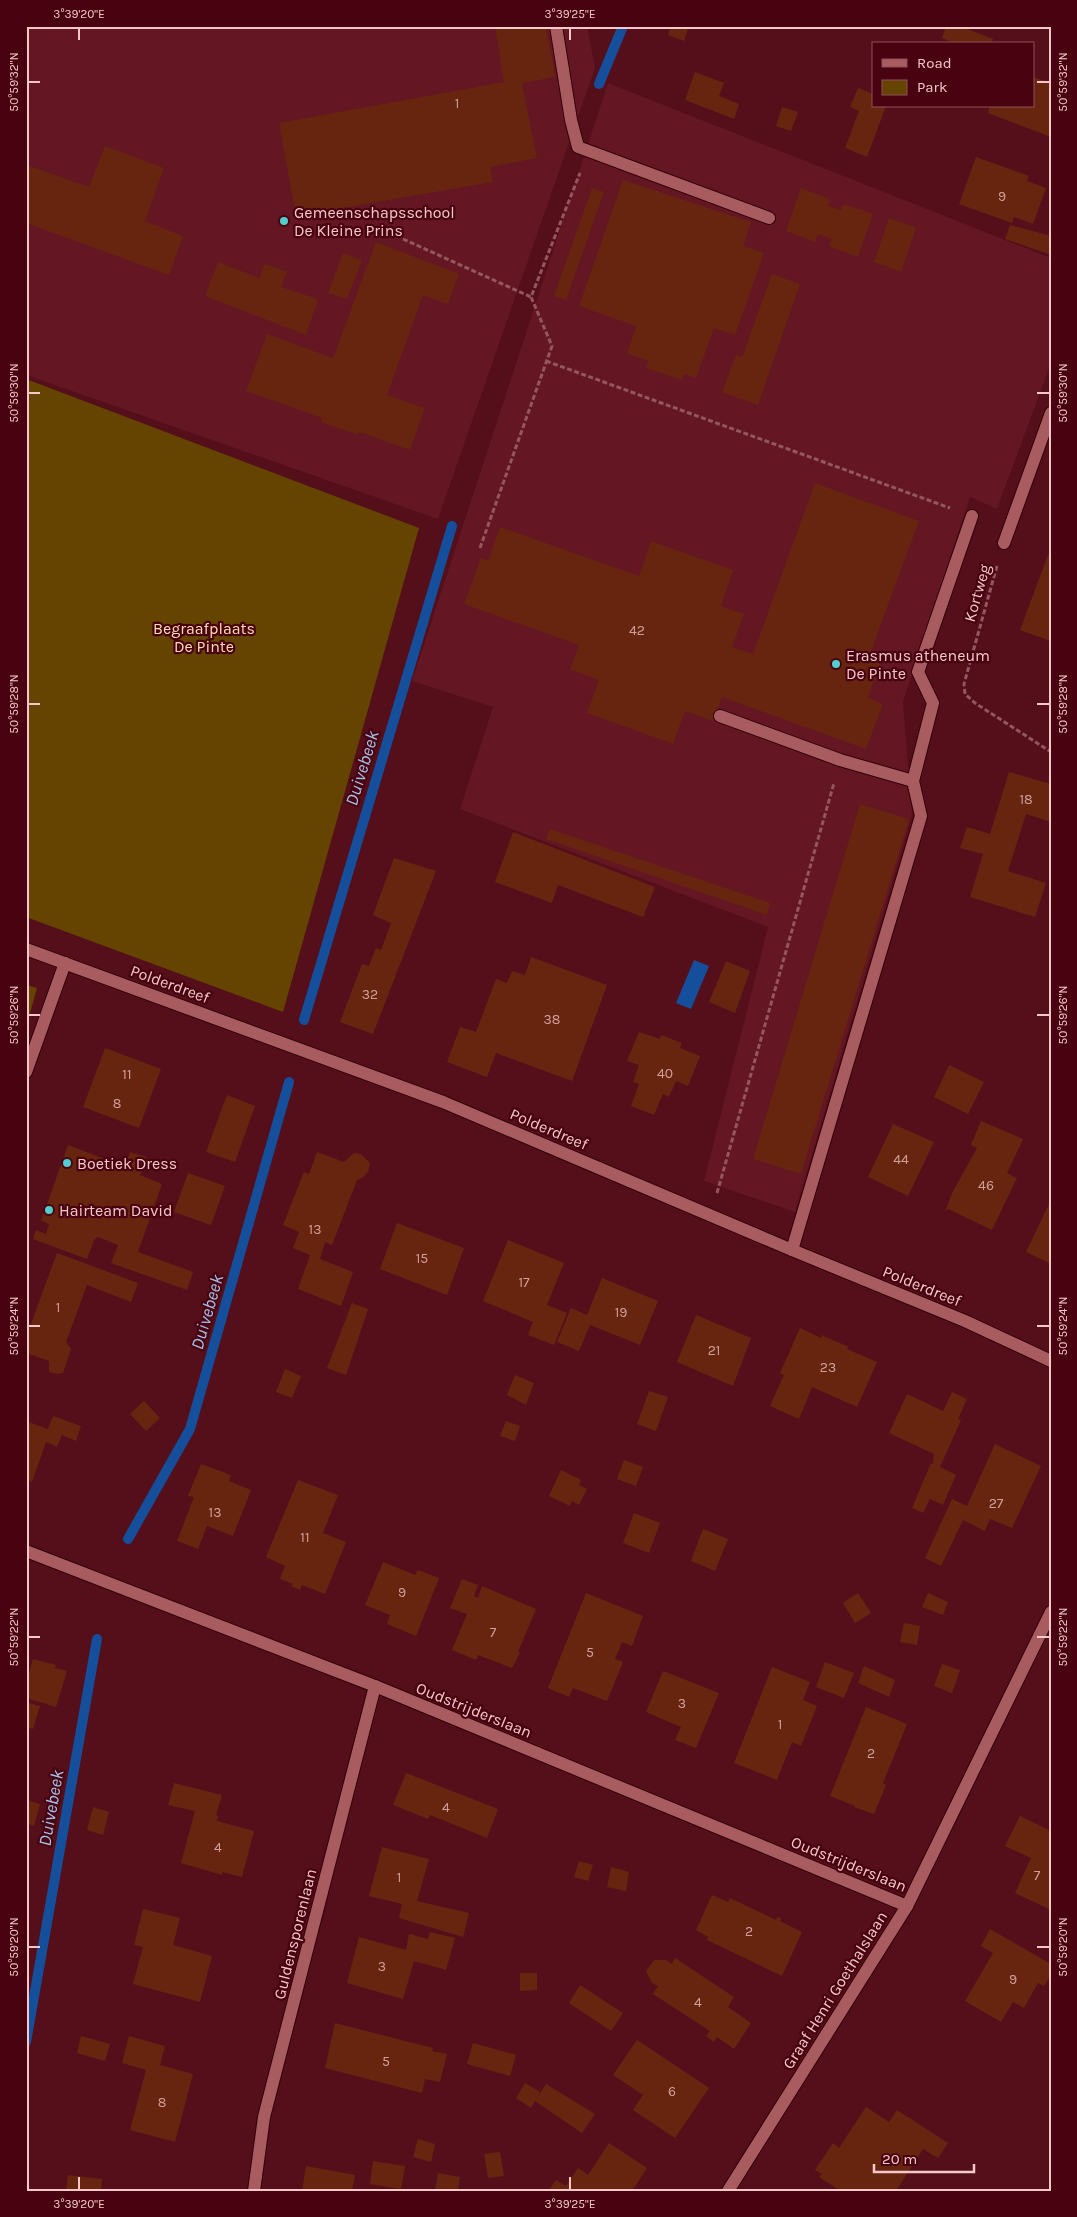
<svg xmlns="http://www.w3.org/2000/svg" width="1077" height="2217" font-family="Karla,sans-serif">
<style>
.built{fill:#641623}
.green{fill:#644400}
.water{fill:#154f9b}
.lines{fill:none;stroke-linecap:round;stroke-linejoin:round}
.stream{stroke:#154f9b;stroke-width:10}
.building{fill:#672510}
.lane-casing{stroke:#310007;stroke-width:14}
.street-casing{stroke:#310007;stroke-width:14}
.secondary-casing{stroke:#310007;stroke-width:14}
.path{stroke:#93575e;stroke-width:3;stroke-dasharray:5 2.5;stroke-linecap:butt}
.lane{stroke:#a95c60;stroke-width:12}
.street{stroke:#a95c60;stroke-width:12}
.secondary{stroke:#a95c60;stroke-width:12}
.ticks{fill:none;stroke:#f4c8c8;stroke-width:2}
.poi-dot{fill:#52cdd0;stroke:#480210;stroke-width:2}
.labels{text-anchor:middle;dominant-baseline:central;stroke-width:4.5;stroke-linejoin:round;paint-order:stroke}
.number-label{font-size:14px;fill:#d19f9a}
.poi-label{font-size:16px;fill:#f4c8c8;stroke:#480210;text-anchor:start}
.street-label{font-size:16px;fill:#f4c8c8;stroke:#480210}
.park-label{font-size:16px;fill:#fedfb3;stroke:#480210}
.water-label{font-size:18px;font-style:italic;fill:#a5c2ec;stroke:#480210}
.neatline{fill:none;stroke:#f4c8c8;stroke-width:2}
.ticks-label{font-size:12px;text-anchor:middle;fill:#f4c8c8}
</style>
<rect width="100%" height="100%" fill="#540f1a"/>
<g class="built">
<polygon points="26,26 587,26 595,68 438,519 26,375"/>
<polygon points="608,83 1051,258 1051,363 997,509 970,497 903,702 912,815 795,1212 704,1181 768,927 460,809 493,707 412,681"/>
</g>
<g class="green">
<polygon points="26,379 419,528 283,1012 26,917"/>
<polygon points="26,985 37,988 26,1028"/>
</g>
<polygon class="water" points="694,960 709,966 691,1009 676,1003"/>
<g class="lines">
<g class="stream">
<polyline points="599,84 623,26"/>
<polyline points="304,1020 452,526"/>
<polyline points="128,1539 190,1429 289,1082"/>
<polyline points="26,2042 97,1639"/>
</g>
</g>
<g class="building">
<polygon points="495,26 546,26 555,77 522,83 537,158 490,167 493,182 296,216 279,123 504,82"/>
<polygon points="671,26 689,26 684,41 668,35"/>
<polygon points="946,26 962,27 993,39 991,44 956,44 942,38"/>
<polygon points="695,72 724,83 719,96 739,104 734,119 685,100"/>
<polygon points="1033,77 1051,83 1051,137 988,113 990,106 1033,106"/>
<polygon points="858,88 873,94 873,106 886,106 867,157 845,148 859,111 850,107"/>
<polygon points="782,107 798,112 791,131 776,126"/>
<polygon points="105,146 164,168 145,221 183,236 169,275 26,223 27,165 89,187"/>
<polygon points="976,157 1029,176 1027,181 1046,188 1033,224 1014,217 1012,223 959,204"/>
<polygon points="623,180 751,222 743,246 764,253 735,335 714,328 696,378 684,374 682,380 646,368 649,361 627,354 636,326 579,306"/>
<polygon points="592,188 604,192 566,300 554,296"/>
<polygon points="801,188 830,199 828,206 841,210 844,204 873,214 858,257 829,246 831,239 818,234 815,242 786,231"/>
<polygon points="889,218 916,228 901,272 874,262"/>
<polygon points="1010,225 1051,236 1051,255 1005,239"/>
<polygon points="376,242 459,274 448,304 423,295 387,395 425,408 410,450 359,432 358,435 321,422 322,418 246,391 267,334 333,358"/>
<polygon points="343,253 362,260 347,299 328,293"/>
<polygon points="218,262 259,278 265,264 287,271 281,287 318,299 306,335 205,296"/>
<polygon points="772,274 800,284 758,405 722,392 736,355 742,357"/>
<polygon points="815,483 919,521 871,651 883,655 868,698 883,704 866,749 722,697 713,721 685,711 673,744 587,713 599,680 570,669 579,645 464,604 481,558 488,561 500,527 639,576 651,541 733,570 721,606 744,614 732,647 753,654"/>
<polygon points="1048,555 1051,556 1051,641 1020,630"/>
<polygon points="1009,772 1051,784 1051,822 1026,814 1008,871 1046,883 1035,917 970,897 983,854 960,848 967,827 990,834"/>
<polygon points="860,804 909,819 801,1174 753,1159"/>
<polygon points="550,829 770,903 767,915 546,839"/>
<polygon points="513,832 655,887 643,917 558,885 552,903 495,882"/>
<polygon points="394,858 436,871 373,1034 340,1022 362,964 369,966 376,948 381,950 391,923 373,915"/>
<polygon points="531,957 607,985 572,1081 496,1053 487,1077 447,1062 460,1027 476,1032 496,979 507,983 512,971 525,975"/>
<polygon points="726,961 750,971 735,1013 709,1002"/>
<polygon points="639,1032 660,1039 661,1035 682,1043 680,1048 700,1056 688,1086 676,1081 669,1097 663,1094 654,1115 631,1106 639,1084 633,1082 639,1065 627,1061"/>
<polygon points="105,1048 161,1069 139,1128 83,1107"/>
<polygon points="949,1065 984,1082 968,1114 934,1097"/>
<polygon points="227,1095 255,1106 235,1162 206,1152"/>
<polygon points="981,1121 1023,1139 1007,1173 1017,1178 992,1230 948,1209 945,1212 952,1193 977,1148 971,1145"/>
<polygon points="893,1124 934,1142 908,1196 868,1177"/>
<polygon points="68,1145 123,1166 124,1170 130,1152 147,1157 140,1175 162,1184 138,1252 193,1272 187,1290 111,1263 118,1245 98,1237 94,1240 87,1259 33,1239 36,1230 46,1234 49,1224 41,1221"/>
<polygon points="317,1152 344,1162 354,1153 361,1154 370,1163 368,1172 362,1178 357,1180 332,1245 325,1242 320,1259 353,1272 341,1306 298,1289 310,1255 293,1248 299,1232 283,1225 304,1172 309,1174"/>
<polygon points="188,1173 225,1186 211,1225 174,1212"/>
<polygon points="1051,1200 1051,1264 1026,1252"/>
<polygon points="397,1223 464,1248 447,1295 380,1269"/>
<polygon points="508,1240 564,1263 547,1305 567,1313 554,1345 528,1335 533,1322 483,1301"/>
<polygon points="57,1253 138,1283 131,1302 87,1285 66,1342 71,1349 63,1373 58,1374 49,1372 49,1361 26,1353 26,1328 29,1329"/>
<polygon points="602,1278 658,1301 640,1345 590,1325 579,1351 557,1342 571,1308 587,1315"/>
<polygon points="352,1303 368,1309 346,1375 327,1368"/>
<polygon points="696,1315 751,1338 733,1386 677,1362"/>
<polygon points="800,1328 821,1338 823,1333 823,1336 847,1346 849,1345 847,1349 877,1362 857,1407 812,1387 799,1419 770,1406 784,1375 780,1373"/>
<polygon points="285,1369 301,1376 292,1398 276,1392"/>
<polygon points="515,1375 534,1383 526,1405 507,1395"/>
<polygon points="649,1391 668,1397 656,1431 637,1424"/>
<polygon points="952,1392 967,1399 958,1419 961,1420 940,1467 956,1475 943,1505 930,1499 923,1513 912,1508 931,1463 933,1464 934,1454 889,1433 907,1394 943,1411"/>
<polygon points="144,1401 160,1418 146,1431 130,1414"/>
<polygon points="53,1416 81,1426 76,1441 62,1435 57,1447 46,1442 32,1482 26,1480 26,1421 48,1429"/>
<polygon points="506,1421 520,1426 515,1441 500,1436"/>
<polygon points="995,1444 1041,1466 1012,1528 990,1519 985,1531 963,1520 941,1566 925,1558 952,1499 967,1506"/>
<polygon points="624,1460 643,1467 636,1486 617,1479"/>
<polygon points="201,1464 231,1475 229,1481 251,1490 233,1536 207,1526 198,1549 177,1541 194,1497 188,1496"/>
<polygon points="561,1470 581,1480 579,1485 587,1489 579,1505 572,1501 570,1506 549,1496"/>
<polygon points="298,1480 338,1495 323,1533 346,1542 325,1594 302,1585 300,1590 291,1586 293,1584 280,1579 285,1566 266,1557"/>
<polygon points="634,1513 660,1523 649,1553 623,1543"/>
<polygon points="703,1529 728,1539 715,1571 691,1561"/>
<polygon points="383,1562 415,1575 418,1570 439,1578 416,1636 387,1624 390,1615 365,1605"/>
<polygon points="462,1579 478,1585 474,1596 478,1598 482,1586 536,1609 518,1652 520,1653 512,1668 478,1655 476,1660 452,1650 467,1614 450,1608"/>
<polygon points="586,1593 643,1616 632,1646 622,1642 615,1659 623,1662 607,1701 573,1688 569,1697 548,1688"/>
<polygon points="858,1593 871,1613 855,1623 843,1603"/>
<polygon points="928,1593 948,1602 943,1615 922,1607"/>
<polygon points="904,1623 920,1626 917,1645 900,1642"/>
<polygon points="33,1659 56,1665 55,1668 67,1671 56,1707 26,1698 26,1675 28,1676"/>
<polygon points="825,1662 854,1673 844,1698 816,1687"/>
<polygon points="942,1664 960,1670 952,1693 934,1686"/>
<polygon points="864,1666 895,1680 889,1697 858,1683"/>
<polygon points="772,1667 810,1682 803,1700 817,1706 801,1746 792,1742 777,1780 734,1763"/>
<polygon points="663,1671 719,1693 696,1748 675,1740 681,1727 646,1712"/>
<polygon points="26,1702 40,1706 33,1729 26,1727"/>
<polygon points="866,1707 907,1724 883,1783 886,1785 874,1814 854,1807 855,1806 830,1796"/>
<polygon points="406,1773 498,1809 487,1838 430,1815 428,1819 393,1805"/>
<polygon points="174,1783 222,1795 216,1815 218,1816 217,1821 254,1831 242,1877 222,1872 222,1875 181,1863 195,1811 168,1805"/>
<polygon points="26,1800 40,1804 34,1826 26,1823"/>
<polygon points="93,1807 109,1812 103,1835 87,1830"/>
<polygon points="1020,1816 1051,1831 1051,1910 1015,1893 1031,1858 1005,1846"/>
<polygon points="382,1847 429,1859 417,1901 469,1913 463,1937 399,1918 402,1904 369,1896"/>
<polygon points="579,1861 593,1865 588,1881 574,1877"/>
<polygon points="611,1867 629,1872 626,1891 607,1887"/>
<polygon points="712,1895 728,1902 730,1898 776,1920 778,1917 781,1918 780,1921 802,1932 782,1976 707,1940 708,1937 696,1930"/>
<polygon points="143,1909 180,1918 173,1945 212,1956 200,2002 133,1984 143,1947 134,1945"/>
<polygon points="990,1929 1051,1964 1051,1975 1044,1986 1038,1983 1024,2008 1013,2002 1001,2022 965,2001 993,1953 981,1946"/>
<polygon points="430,1932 455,1938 446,1970 414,1961 403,1999 347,1983 359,1937 406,1950 409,1934 428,1939"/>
<polygon points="675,1958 734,1997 728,2007 751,2023 734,2049 717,2037 714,2042 706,2036 710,2031 653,1994 658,1986 652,1983 646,1971 654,1960 666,1960 672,1964"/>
<polygon points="520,1973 537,1973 537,1990 520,1991"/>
<polygon points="580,1985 623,2013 611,2031 569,2003"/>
<polygon points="335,2023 433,2048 432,2051 447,2054 440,2082 425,2079 422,2093 325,2068"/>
<polygon points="81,2036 110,2044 105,2061 77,2053"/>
<polygon points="129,2036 165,2046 160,2065 193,2074 175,2142 130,2130 146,2070 122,2063"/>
<polygon points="637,2040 709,2088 675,2138 633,2110 643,2095 613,2075"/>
<polygon points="473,2043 516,2055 510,2076 467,2064"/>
<polygon points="525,2083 540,2092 538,2097 546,2084 595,2114 582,2133 535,2101 531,2108 516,2098"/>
<polygon points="866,2107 889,2122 897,2110 948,2143 938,2158 923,2149 896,2191 841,2191 819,2177 822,2174 815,2170 833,2143 839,2148"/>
<polygon points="418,2139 435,2144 431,2162 413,2157"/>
<polygon points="609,2143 647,2168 632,2191 548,2191 556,2180 566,2186 578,2168 588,2175"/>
<polygon points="500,2152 504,2176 488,2178 484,2154"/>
<polygon points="373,2161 405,2166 401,2189 370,2184"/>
<polygon points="306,2166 355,2175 352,2191 302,2191"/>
<polygon points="438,2173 460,2177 458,2191 435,2191"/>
<polygon points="68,2175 102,2179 101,2191 66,2191"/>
</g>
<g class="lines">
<defs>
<g id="lane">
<polyline points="556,26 571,120 578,147 769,218"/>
<polyline points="720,716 840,760 913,781"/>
<polyline points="792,1250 921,816 913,781 933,703 918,672 972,516"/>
</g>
<g id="street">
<polyline points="1004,543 1051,413"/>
<polyline points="26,1072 65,963"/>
<polyline points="26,1551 375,1686 907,1906"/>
<polyline points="254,2191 264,2117 375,1686"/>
<polyline points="728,2191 907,1906 1051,1612"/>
</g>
<polyline id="secondary" points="26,949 443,1102 792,1250 965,1321 1051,1361"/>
</defs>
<use href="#lane" class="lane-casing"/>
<use href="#street" class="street-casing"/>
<use href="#secondary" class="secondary-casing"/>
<g class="path">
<polyline points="403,239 531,297"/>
<polyline points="546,361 950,508"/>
<polyline points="480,548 552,346 531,297 580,173"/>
<polyline points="997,566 964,684 965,694 975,703 1051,752"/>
<polyline points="717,1193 834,783"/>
</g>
<use href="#lane" class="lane"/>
<use href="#street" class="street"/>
<use href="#secondary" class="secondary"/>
</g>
<path class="ticks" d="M79,28V40M570,28V40M28,82H40M1037,82H1050M28,393H40M1037,393H1050M28,704H40M1037,704H1050M28,1015H40M1037,1015H1050M28,1326H40M1037,1326H1050M28,1637H40M1037,1637H1050M28,1947H40M1037,1947H1050M79,2177V2190M570,2177V2190"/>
<g class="poi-dot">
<circle cx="284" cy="221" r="5"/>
<circle cx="836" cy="664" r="5"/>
<circle cx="67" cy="1163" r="5"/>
<circle cx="49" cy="1210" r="5"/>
</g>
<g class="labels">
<g class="number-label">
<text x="457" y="103">1</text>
<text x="1002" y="196">9</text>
<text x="637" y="630">42</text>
<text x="1026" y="799">18</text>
<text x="370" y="994">32</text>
<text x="552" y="1019">38</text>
<text x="665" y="1073">40</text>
<text x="127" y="1074">11</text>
<text x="117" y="1103">8</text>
<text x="901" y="1159">44</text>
<text x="986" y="1185">46</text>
<text x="315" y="1229">13</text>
<text x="422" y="1258">15</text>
<text x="524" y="1282">17</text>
<text x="58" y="1307">1</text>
<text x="621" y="1312">19</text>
<text x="714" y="1350">21</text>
<text x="828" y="1367">23</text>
<text x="996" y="1503">27</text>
<text x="215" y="1512">13</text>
<text x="305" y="1537">11</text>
<text x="402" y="1592">9</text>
<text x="493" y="1632">7</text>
<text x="590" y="1652">5</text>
<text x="682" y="1703">3</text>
<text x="780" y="1724">1</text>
<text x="871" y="1753">2</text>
<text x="446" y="1807">4</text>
<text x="218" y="1847">4</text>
<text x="1037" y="1875">7</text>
<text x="399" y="1877">1</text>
<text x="749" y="1931">2</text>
<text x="382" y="1966">3</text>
<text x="1013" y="1979">9</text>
<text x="698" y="2002">4</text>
<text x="386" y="2061">5</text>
<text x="672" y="2091">6</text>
<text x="162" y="2102">8</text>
</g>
<g class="poi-label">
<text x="294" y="212">Gemeenschapsschool<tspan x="294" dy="18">De Kleine Prins</tspan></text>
<text x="846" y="655">Erasmus atheneum<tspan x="846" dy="18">De Pinte</tspan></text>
<text x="77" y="1163">Boetiek Dress</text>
<text x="59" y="1210">Hairteam David</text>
</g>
<g class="street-label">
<text transform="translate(977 593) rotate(-74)">Kortweg</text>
<text transform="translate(170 984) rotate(20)">Polderdreef</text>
<text transform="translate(549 1129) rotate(23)">Polderdreef</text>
<text transform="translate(922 1286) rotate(22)">Polderdreef</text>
<text transform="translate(474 1710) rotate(22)">Oudstrijderslaan</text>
<text transform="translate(849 1864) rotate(22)">Oudstrijderslaan</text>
<text transform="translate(295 1934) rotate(-76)">Guldensporenlaan</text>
<text transform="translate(835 1990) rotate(-58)">Graaf Henri Goethalslaan</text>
</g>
<g class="park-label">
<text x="204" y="628">Begraafplaats<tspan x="204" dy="18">De Pinte</tspan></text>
</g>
<g class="water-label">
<text transform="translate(362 768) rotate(-73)">Duivebeek</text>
<text transform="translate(207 1312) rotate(-74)">Duivebeek</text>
<text transform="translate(51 1808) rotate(-80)">Duivebeek</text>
</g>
</g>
<rect width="1077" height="2217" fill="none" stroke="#480210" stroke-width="55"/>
<rect x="872" y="42" width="162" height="65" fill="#480210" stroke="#8d515a"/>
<rect x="882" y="59" width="25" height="8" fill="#a95c60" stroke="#8d515a"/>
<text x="917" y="68" font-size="15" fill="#f4c8c8">Road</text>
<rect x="882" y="80" width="25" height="15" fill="#644400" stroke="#8d515a"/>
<text x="917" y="92" font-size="15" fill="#f4c8c8">Park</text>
<path d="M874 2164v8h100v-8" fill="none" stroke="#f4c8c8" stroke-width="2.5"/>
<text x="882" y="2164" font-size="15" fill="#f4c8c8" stroke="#480210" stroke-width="4" paint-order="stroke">20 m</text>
<rect x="28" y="28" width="1022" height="2162" class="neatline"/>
<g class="ticks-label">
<text x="79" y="18">3°39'20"E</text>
<text x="570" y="18">3°39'25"E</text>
<text transform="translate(14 82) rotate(-90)" y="4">50°59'32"N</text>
<text transform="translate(1063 82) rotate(-90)" y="4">50°59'32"N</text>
<text transform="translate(14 393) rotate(-90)" y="4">50°59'30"N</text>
<text transform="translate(1063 393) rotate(-90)" y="4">50°59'30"N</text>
<text transform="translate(14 704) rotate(-90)" y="4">50°59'28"N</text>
<text transform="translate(1063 704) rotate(-90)" y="4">50°59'28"N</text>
<text transform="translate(14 1015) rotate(-90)" y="4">50°59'26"N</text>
<text transform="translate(1063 1015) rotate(-90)" y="4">50°59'26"N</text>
<text transform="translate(14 1326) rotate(-90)" y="4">50°59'24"N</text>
<text transform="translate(1063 1326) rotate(-90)" y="4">50°59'24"N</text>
<text transform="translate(14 1637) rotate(-90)" y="4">50°59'22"N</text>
<text transform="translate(1063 1637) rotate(-90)" y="4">50°59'22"N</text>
<text transform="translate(14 1947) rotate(-90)" y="4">50°59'20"N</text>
<text transform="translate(1063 1947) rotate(-90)" y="4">50°59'20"N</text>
<text x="79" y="2208">3°39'20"E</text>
<text x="570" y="2208">3°39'25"E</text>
</g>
</svg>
